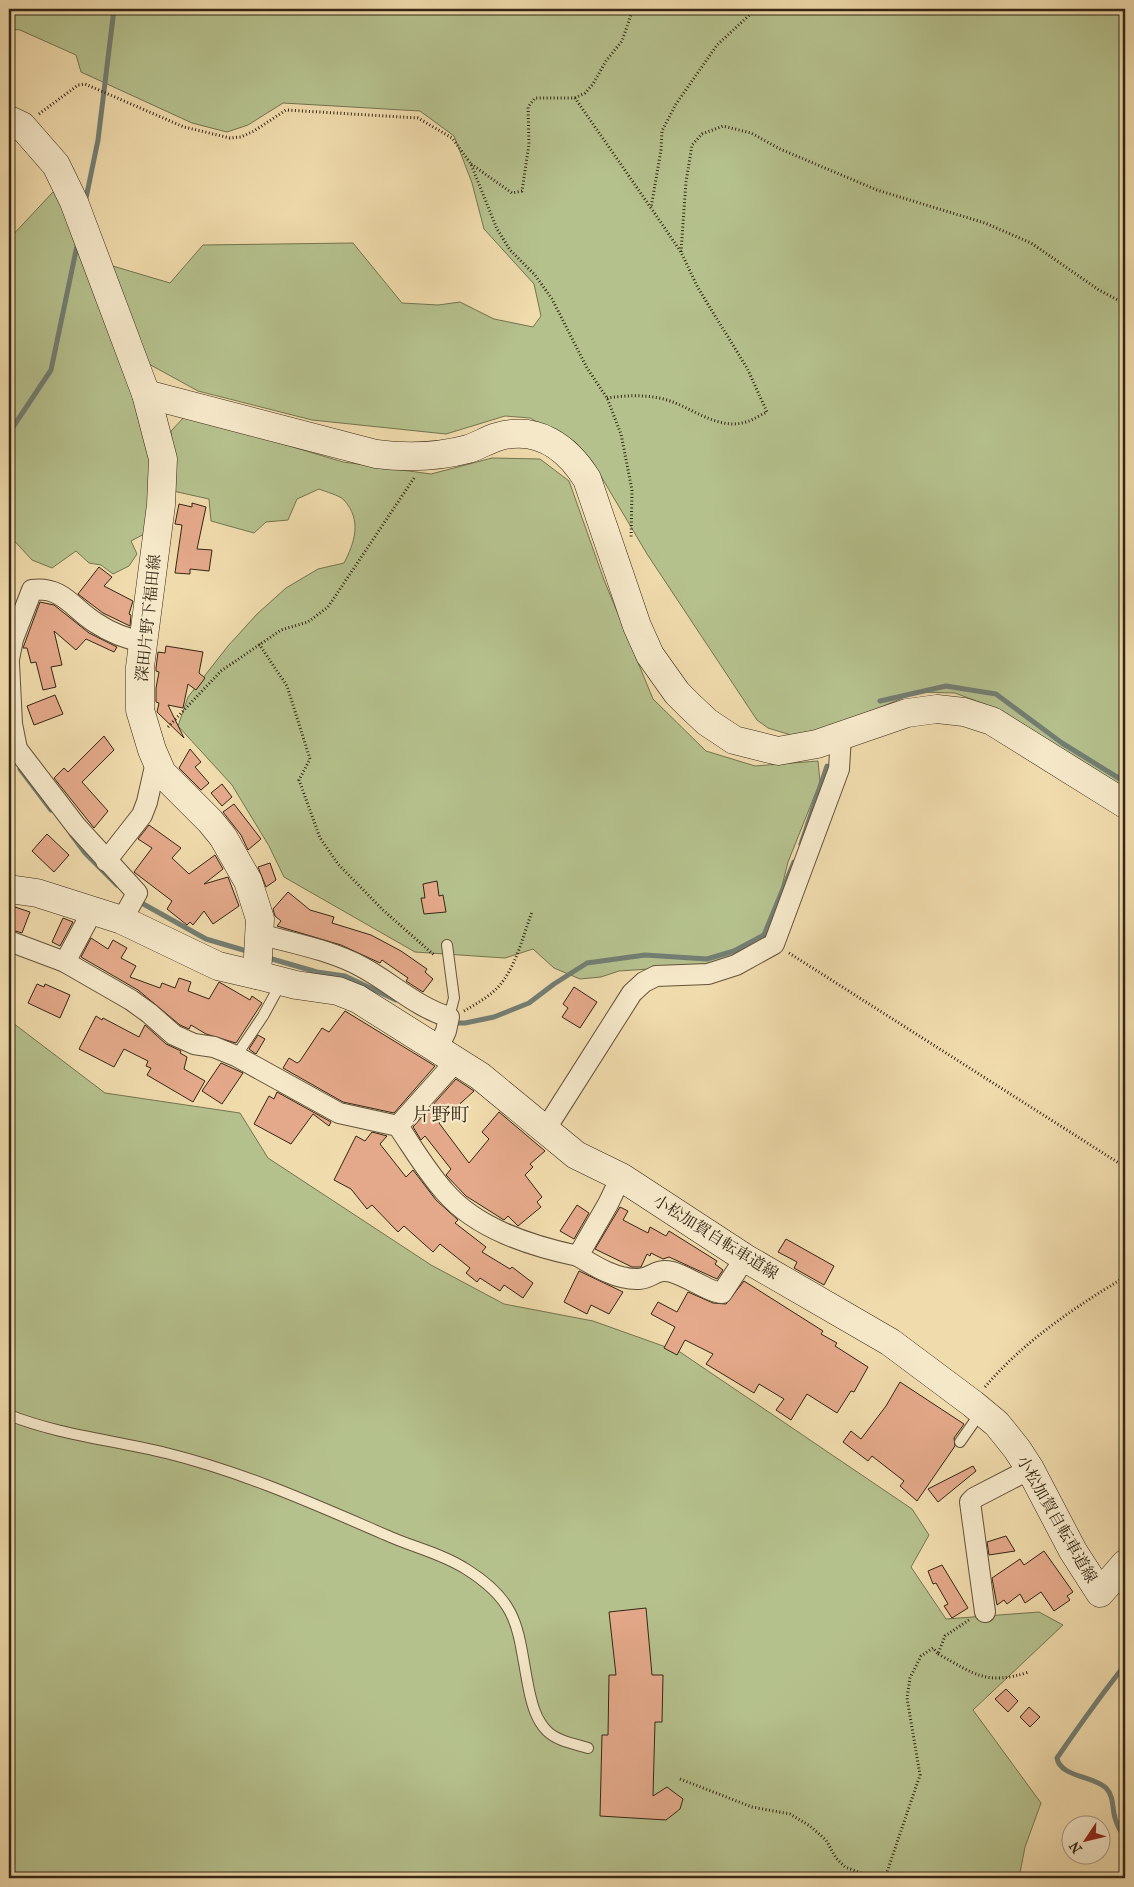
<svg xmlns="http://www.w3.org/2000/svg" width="1134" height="1887" font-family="'IM FELL French Canon','Noto Serif JP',serif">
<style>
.green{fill:#b5c18d;stroke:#747450}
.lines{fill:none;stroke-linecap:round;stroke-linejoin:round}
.stream{stroke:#737e73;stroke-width:5}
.building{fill:#e4a98a;stroke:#342614}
.lane-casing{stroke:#63533a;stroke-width:12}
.street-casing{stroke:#63533a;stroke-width:22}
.secondary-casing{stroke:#342614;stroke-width:29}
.path{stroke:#342614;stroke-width:3;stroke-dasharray:1 2.5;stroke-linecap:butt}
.lane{stroke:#f5e8c9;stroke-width:10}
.street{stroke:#f5e8c9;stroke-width:20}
.secondary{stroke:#f5e8c9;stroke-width:28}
.labels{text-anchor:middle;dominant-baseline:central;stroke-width:4.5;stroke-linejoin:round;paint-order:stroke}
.street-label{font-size:16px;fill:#342614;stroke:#f5e8c9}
.quarter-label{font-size:19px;fill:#342614;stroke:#f5e8c9}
</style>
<rect width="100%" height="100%" fill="#f0dbac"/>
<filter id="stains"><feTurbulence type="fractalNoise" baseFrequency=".004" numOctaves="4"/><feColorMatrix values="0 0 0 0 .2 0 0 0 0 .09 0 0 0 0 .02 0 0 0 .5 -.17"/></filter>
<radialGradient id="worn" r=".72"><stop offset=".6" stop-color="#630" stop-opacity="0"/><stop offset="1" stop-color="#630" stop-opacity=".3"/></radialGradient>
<g class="green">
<polygon points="9,9 1125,9 1125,791 1003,711 955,693 917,692 804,739 768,728 757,720 647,554 592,461 575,442 530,418 505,416 446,434 312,420 198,391 147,363 106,264 170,283 203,245 353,243 402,303 438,305 460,302 494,319 533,327 541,316 534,284 484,229 472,183 454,136 420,111 283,103 248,125 227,132 192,123 81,72 76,55 20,30 9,29"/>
<polygon points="53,192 60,194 143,419 155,487 150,531 131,541 137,554 129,566 113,574 101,565 89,563 76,551 52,568 32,560 9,535 9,239"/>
<path d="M186,415L343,462L431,474L492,458L540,459L569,481L604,580L653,699L706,751L755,766L818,761L820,782L788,862L773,922L760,942L735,957L709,965L619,971L601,977L580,979L554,968L533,949L505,958L415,952L284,877L269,846L232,785L178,726L188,697L228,646L257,614L286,588L318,569L344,563C355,542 362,520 344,500C339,495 326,492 319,489L297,499L288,520L266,522L254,533L211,521L209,499L173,491L171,431Z"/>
<polygon points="9,1020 105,1093 240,1113 268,1158 431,1265 504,1304 593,1321 680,1352 912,1509 929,1535 911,1567 946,1619 1039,1612 1063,1625 973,1710 1041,1803 1025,1847 1019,1878 9,1878"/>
</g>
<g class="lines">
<g class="stream">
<polyline points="85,203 98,140 114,9"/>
<polyline points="9,433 51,370 78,241"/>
<polyline points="880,701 946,686 996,694 1062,743 1125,782"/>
<polyline points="20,769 51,810"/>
<polyline points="71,834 85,853 117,885"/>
<polyline points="801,844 827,766"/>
<polyline points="138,901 206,939 250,952"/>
<polyline points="265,957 317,972 345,976 396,1000"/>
<polyline points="451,1023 465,1023 494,1017 529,1003 554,984 587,963 645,955 707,959 734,951 764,935 794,862"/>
<path d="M1125,1665C1101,1695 1079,1726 1057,1758C1060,1777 1094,1776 1106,1788C1114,1796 1112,1808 1115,1818C1117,1826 1121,1832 1125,1839"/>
</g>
</g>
<g class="building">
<polygon points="192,503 206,507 197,549 212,550 209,571 190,569 190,574 175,573 182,525 175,524 179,504 192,507"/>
<polygon points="99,567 112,577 104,586 133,601 129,614 131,615 130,626 103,613 78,594"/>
<polygon points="40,602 54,605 89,633 117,647 114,652 86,639 76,650 54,631 62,665 51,667 56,687 43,690 36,662 31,663 27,648 23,648"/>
<polygon points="166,646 203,652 199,673 205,678 196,690 188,684 183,708 168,705 184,738 157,712 159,703 156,702 156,688 159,672 156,671 156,668 158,652 165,653"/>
<polygon points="55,695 63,714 34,725 27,706"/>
<polygon points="104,736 114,750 82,782 108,811 94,828 54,778 64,768 68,772"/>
<polygon points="190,749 201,762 195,767 209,783 201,790 179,768"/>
<polygon points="222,784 232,797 222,806 211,793"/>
<polygon points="234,804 261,839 248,850 241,835 223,812"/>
<polygon points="149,825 181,848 172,858 189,874 215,855 223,869 204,884 228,877 239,906 213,924 204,911 193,925 190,922 187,925 167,909 172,901 134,872 152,848 138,839"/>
<polygon points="47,834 69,855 54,872 32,851"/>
<polygon points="270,863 276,880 266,887 258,867"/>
<polygon points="437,881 439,896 443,895 446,912 424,914 421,898 425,898 423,884"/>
<polygon points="288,892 310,910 334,917 332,923 371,935 401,951 427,969 425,972 433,979 423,992 406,981 408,978 382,960 380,963 341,945 277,926 281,921 275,916 273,909"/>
<polygon points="15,907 30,912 22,933 9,929"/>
<polygon points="63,918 73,922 60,946 52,942"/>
<polygon points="91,938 108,949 113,940 127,948 121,958 136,966 130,977 160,988 162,983 175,988 179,978 191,982 188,991 209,999 219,982 250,1000 252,996 262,1003 236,1043 206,1034 191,1025 189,1029 180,1025 138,990 81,957"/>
<polygon points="37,984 44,987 45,984 70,995 60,1018 28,1003"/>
<polygon points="574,987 597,1002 580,1028 562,1017 568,1008 563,1004"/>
<polygon points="345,1011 435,1066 394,1113 343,1102 283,1068 289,1058 297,1063 300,1061 322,1028 329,1032"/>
<polygon points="96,1016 102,1020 103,1018 139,1037 145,1025 166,1044 181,1051 180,1053 187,1057 184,1069 205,1081 193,1102 147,1075 151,1068 146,1066 148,1061 124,1049 114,1067 79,1049"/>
<polygon points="258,1035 265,1039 256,1054 249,1049"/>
<polygon points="221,1063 243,1073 222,1104 202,1091"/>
<polygon points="456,1079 474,1091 439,1123 469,1163 489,1139 482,1132 499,1112 545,1151 530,1164 533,1167 525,1175 542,1197 537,1202 541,1207 518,1226 508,1216 504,1220 466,1196 446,1175 451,1169 425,1136 421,1140 413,1127"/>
<polygon points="277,1092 331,1122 329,1126 313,1114 291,1144 254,1124 269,1096 274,1099"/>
<polygon points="372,1132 387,1136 380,1144 406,1177 413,1170 436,1200 458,1220 455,1223 486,1247 482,1252 510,1269 512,1267 533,1283 523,1298 504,1285 500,1291 480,1278 477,1282 466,1273 470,1268 440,1244 433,1252 404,1226 398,1232 372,1205 367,1209 351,1189 334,1180 356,1136 365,1141"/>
<polygon points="577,1205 589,1213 574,1239 560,1231"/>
<polygon points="620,1207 628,1211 623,1220 648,1233 650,1227 666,1236 669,1231 717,1261 715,1264 723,1270 717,1279 669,1257 663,1259 651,1253 650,1256 647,1254 641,1267 632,1267 595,1249"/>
<polygon points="786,1239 834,1266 824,1285 794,1268 797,1262 778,1252"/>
<polygon points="579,1271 623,1292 609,1314 591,1305 587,1314 564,1302"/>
<polygon points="744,1281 823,1331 821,1334 837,1343 835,1346 868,1367 854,1392 851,1391 837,1413 807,1394 791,1420 776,1410 784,1399 759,1384 754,1393 706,1364 713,1354 685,1340 677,1355 664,1348 675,1327 651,1314 658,1302 677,1312 688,1292 713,1303 726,1304"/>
<polygon points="900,1382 964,1424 954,1438 955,1446 917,1501 900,1486 904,1481 872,1456 868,1461 843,1442 851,1431 861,1439 886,1406"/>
<polygon points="973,1466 976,1471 938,1502 928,1489"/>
<polygon points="1006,1536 1015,1551 989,1555 987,1542"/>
<polygon points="1044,1551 1073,1592 1067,1596 1070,1600 1054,1611 1041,1592 1025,1603 1020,1594 1007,1604 1004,1600 997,1605 992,1578 1020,1559 1024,1565"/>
<polygon points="942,1565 968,1608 952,1618 944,1606 948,1604 936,1583 933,1584 928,1571"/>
<polygon points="646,1608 652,1675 663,1675 662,1722 655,1722 653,1796 667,1787 683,1799 680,1809 666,1820 600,1816 602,1735 608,1735 609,1675 616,1675 609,1612"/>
<polygon points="1006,1689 1018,1701 1008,1712 995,1699"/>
<polygon points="1029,1707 1040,1717 1030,1727 1020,1717"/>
</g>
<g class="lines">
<defs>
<g id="lane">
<polyline points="447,945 454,998 449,1017"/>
<polyline points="236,1056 263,1016 281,983"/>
<path d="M9,1415C59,1435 114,1440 166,1453C243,1472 314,1504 386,1535C412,1547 441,1553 466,1569C522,1604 517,1631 529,1690C532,1704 536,1720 547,1731C557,1741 575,1744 588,1748"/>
<polyline points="960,1442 981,1412"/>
</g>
<g id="street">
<path d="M9,659L13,639L32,590C63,586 73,609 96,623C111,633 126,639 144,642"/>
<polyline points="9,663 12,724 17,749 76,826 137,893 122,920"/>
<polyline points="106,861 142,815 147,802 156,762"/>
<path d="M259,934C292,943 331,950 362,967C392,983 416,1007 449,1017L446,1031L438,1048"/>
<path d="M9,941L65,962L131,1000L149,1013L174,1035L194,1044L214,1047L236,1056L339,1113L398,1126C413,1148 427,1172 445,1192C477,1229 531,1246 578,1256L608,1204L621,1177"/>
<polyline points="65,962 93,910"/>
<polyline points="398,1126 457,1060"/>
<polyline points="545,1130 632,993 644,982 656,976 708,974 736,965 774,944 839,769 841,736"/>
<path d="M578,1256C596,1267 617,1280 639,1279C653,1278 655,1268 672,1272C687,1276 711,1293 722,1293L745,1258"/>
<polyline points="985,1612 970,1502 974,1498 1030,1469"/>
</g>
<g id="secondary">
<polyline points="9,120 22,126 56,165 74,202 146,394 163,459 161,505 140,667 140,710 152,750 162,773 210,821 223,837 248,881 260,919 257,975 218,966 122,920 37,893 9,889"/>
<path d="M146,394L376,454C407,458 438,457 468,449C478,446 487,440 497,437C537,425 567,447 587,479L637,626L650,655L677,693L689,705L707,722L734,740L778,751L817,744L907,713L937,709L964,712L992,721L1125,804"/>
<polyline points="257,975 296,985 338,991 358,999 480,1076 576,1155 621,1177 745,1258 890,1342 973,1404 997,1424 1017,1449 1030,1469 1073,1551 1100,1593 1125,1564"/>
</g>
</defs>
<use href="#lane" class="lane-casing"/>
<use href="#street" class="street-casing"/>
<use href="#secondary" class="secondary-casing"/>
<g class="path">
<polyline points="575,98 585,93 593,84 606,61 622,41 633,9"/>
<polyline points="39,114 78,85 85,84 184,127 230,138 241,137 254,131 286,110 418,118 452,138 471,164 497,229 510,250 535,275 552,299 587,368 607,398 621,434 632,490 631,539"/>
<polyline points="471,164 512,193 522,191 529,144 528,107 535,98 575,98 651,208 661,150 662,131 676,104 717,45 756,9"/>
<polyline points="681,252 686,182 692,145 702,134 723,126 751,133 780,149 877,190 985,223 1031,243 1099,290 1125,304"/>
<path d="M607,398C628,395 652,394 673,402C696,411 720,430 746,422C753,420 760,415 767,412L747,368L698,288L681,252L651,208"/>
<polyline points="259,644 287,686 310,759 299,780 320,838 338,864 383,910 434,955"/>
<polyline points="168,727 221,671 281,630 308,622 328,607 414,478"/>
<polyline points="789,953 1125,1167"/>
<path d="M464,1011C474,1005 485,999 493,992C515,973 522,938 532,912"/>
<path d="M985,1387C1023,1342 1075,1307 1125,1277"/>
<path d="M938,1654C975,1674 986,1686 1029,1672"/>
<polyline points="680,1779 752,1807 790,1814 810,1826 826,1840 836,1858 845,1867 874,1878"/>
<polyline points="885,1878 920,1775 907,1698 910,1678 921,1656 933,1648 938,1654 945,1636 969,1620"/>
</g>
<use href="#lane" class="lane"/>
<use href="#street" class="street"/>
<use href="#secondary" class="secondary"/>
</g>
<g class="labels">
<g class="street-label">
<text transform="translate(148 618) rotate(-84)">深田片野下福田線</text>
<text transform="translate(716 1237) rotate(32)">小松加賀自転車道線</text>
<text transform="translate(1057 1519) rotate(60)">小松加賀自転車道線</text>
</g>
<g class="quarter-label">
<text x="441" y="1115">片野町</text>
</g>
</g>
<rect width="1134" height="1887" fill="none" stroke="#f0dbac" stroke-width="30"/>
<rect x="10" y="10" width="1114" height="1867" fill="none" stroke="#342614" stroke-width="2.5"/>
<rect x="15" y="15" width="1104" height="1857" fill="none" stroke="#342614"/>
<g transform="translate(1086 1840) rotate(235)"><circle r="24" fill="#f5e8c9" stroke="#a89a81"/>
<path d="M0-4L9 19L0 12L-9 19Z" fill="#8f2418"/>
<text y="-8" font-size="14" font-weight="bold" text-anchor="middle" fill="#342614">N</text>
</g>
<rect width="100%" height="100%" filter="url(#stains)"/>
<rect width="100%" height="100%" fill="url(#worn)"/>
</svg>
